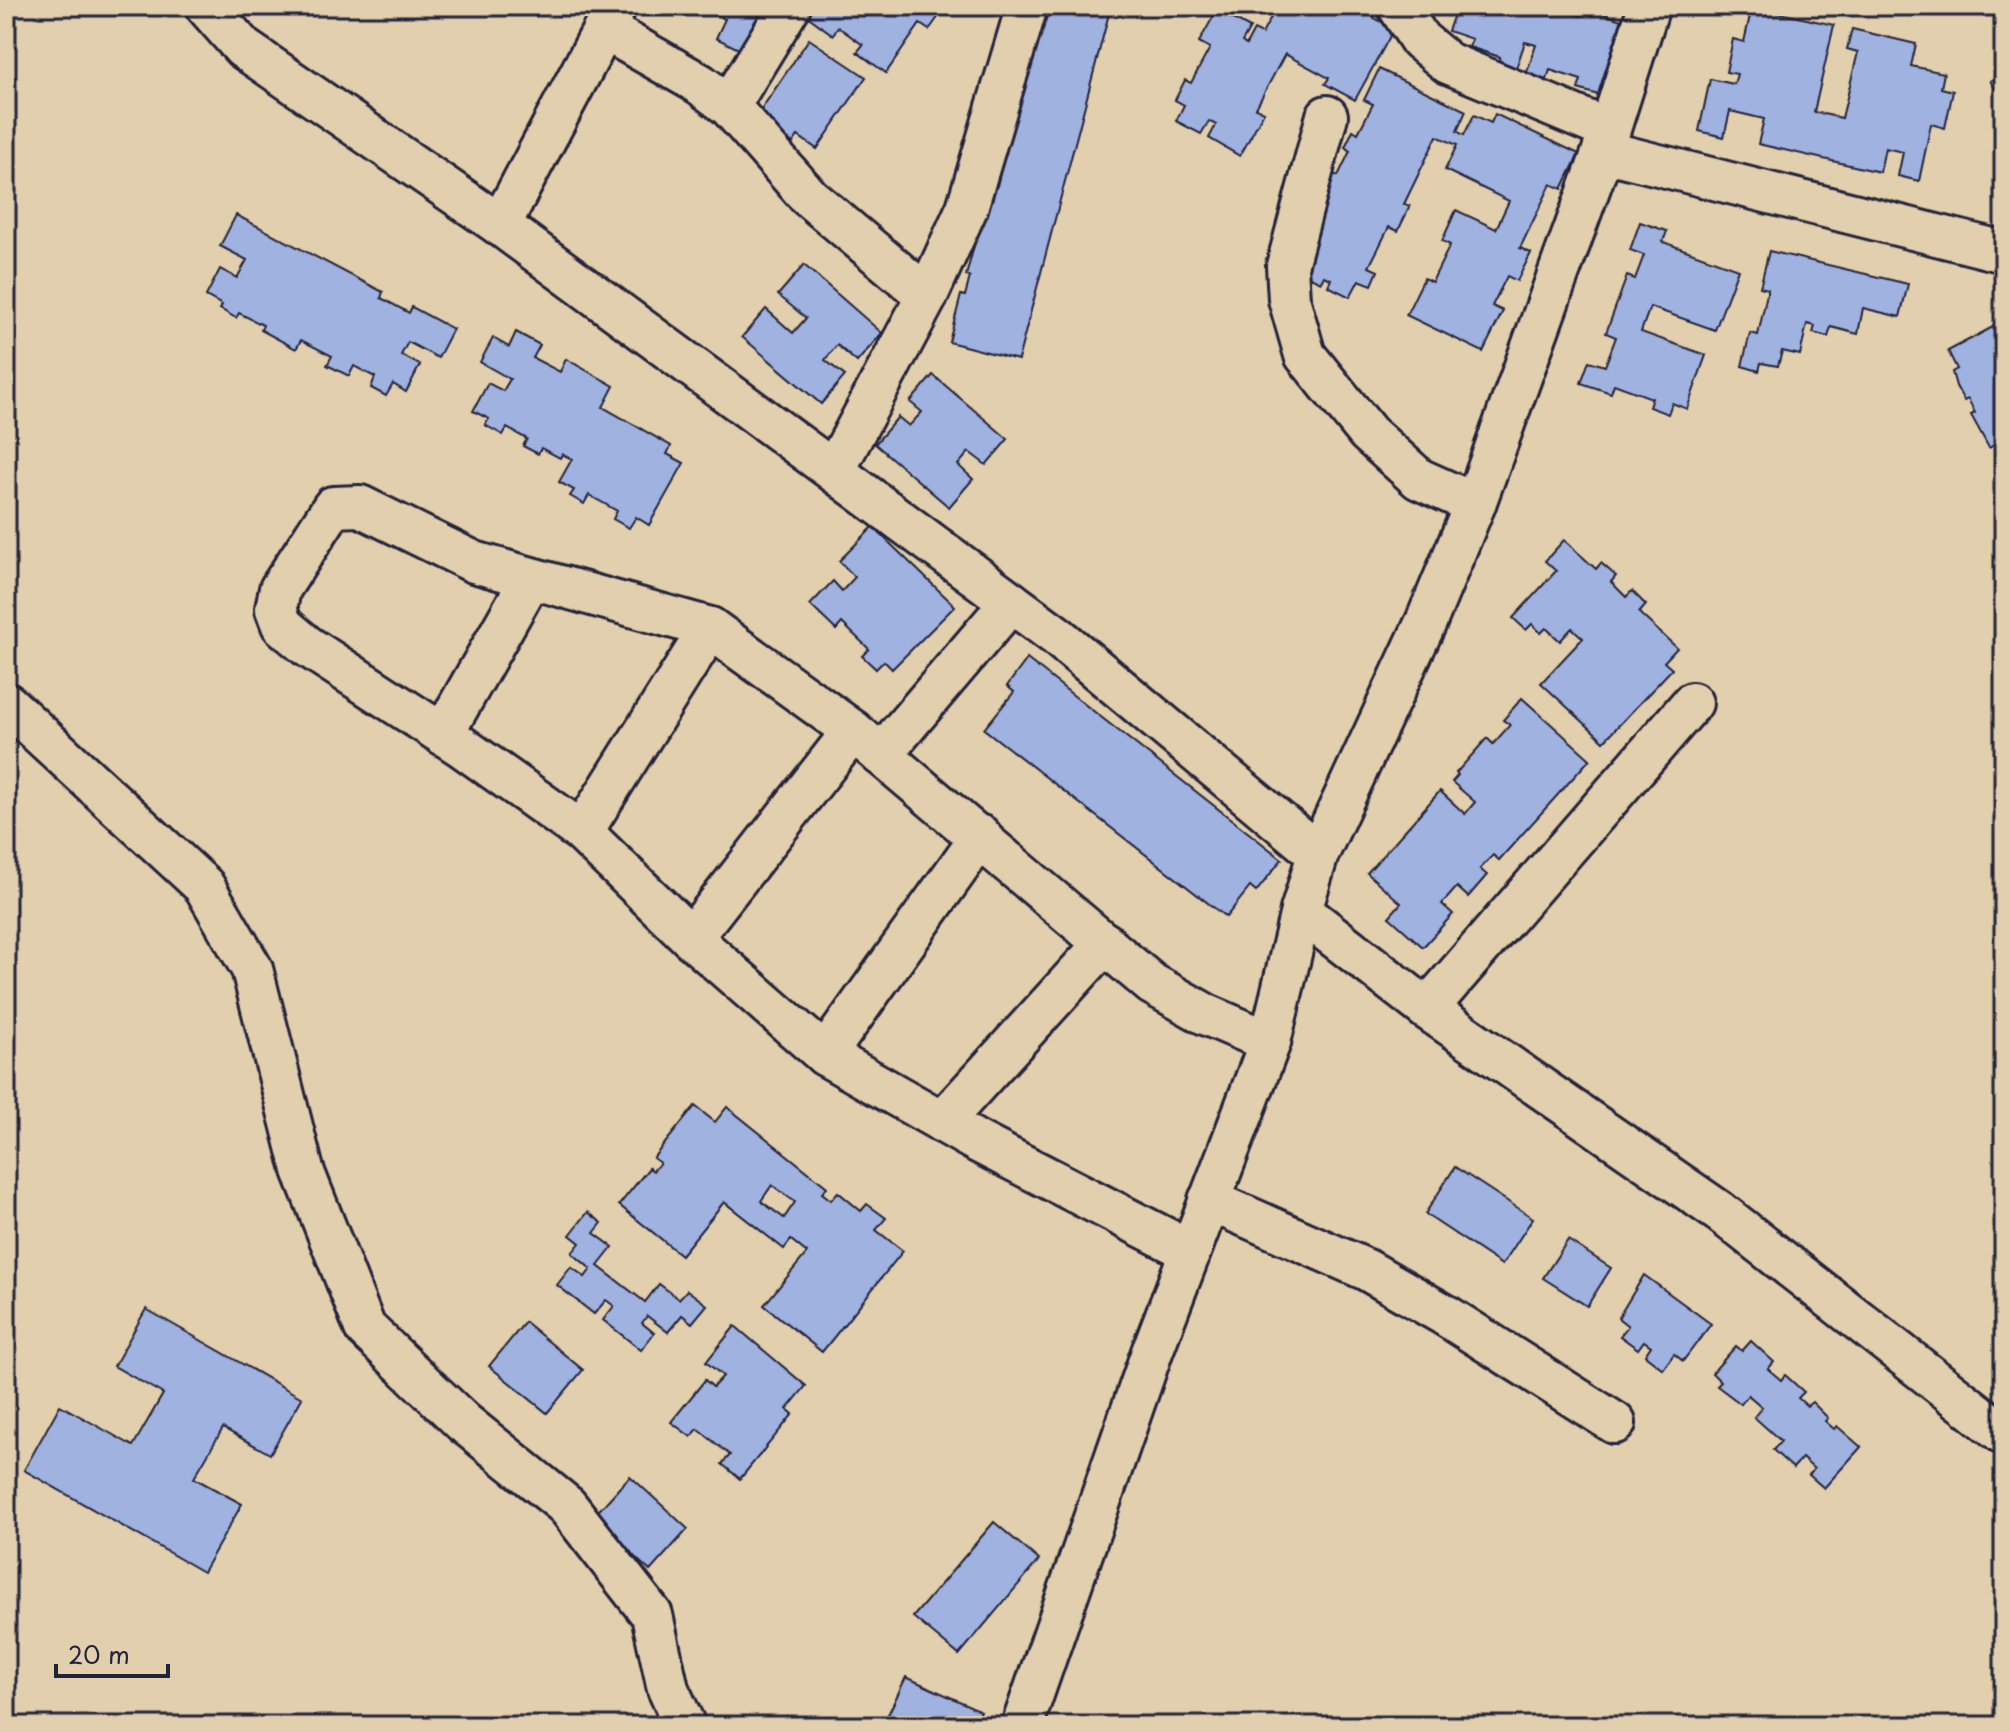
<svg xmlns="http://www.w3.org/2000/svg" width="2010" height="1732" font-family="'Playpen Sans',sans-serif">
<style>
.building{fill:#9fb2e0;stroke:#22223b;stroke-width:2;fill-rule:evenodd}
.lines{fill:none;stroke-linecap:round;stroke-linejoin:round}
.minor-casing{stroke:#22223b;stroke-width:46}
.minor{stroke:#e2cfad;stroke-width:40}
</style>
<rect width="100%" height="100%" fill="#e2cfad"/>
<filter id="ink" filterUnits="userSpaceOnUse"><feTurbulence type="fractalNoise" baseFrequency=".0125" numOctaves="2"/><feDisplacementMap in="SourceGraphic" scale="16" xChannelSelector="R" yChannelSelector="G"/><feConvolveMatrix kernelMatrix="1 2 1 2 8 2 1 2 1" color-interpolation-filters="sRGB"/></filter>
<g filter="url(#ink)">
<g class="building">
<polygon points="676,6 763,6 770,11 749,54 716,38 725,19 701,7 697,16"/>
<polygon points="806,6 946,6 929,30 920,24 886,73 857,52 863,45 838,27 833,35 802,12"/>
<polygon points="1044,6 1111,6 1018,360 949,342 961,295 965,296 970,277 966,276 990,185 997,186 1002,164 996,163"/>
<polygon points="1277,6 1375,6 1378,8 1373,17 1394,29 1355,100 1325,84 1329,78 1285,54 1256,108 1264,112 1240,156 1209,138 1216,125 1209,121 1201,134 1176,121 1184,105 1175,100 1185,80 1191,83 1210,48 1199,42 1217,10 1250,28 1242,42 1246,45 1254,30 1262,34"/>
<polygon points="1457,6 1562,6 1560,9 1581,16 1584,7 1630,23 1605,97 1578,89 1581,80 1550,70 1544,88 1524,81 1536,45 1525,42 1513,77 1495,71 1500,57 1469,47 1472,39 1448,31"/>
<polygon points="1752,7 1834,25 1814,112 1842,118 1858,52 1847,49 1852,29 1916,44 1911,66 1944,73 1941,88 1953,91 1945,128 1931,124 1919,181 1898,176 1903,152 1885,148 1880,172 1758,144 1764,119 1730,111 1724,137 1699,131 1710,79 1734,84 1737,74 1726,72 1733,39 1744,42"/>
<polygon points="809,39 866,77 817,149 798,136 793,143 756,117"/>
<polygon points="1379,69 1466,111 1457,131 1464,135 1474,115 1491,123 1495,114 1579,154 1562,189 1551,184 1520,248 1531,253 1517,281 1507,276 1492,306 1503,311 1483,352 1406,315 1424,278 1432,282 1450,245 1442,241 1456,210 1496,229 1509,201 1445,170 1457,145 1437,136 1404,204 1410,206 1398,231 1389,227 1369,267 1378,271 1372,285 1359,280 1350,297 1328,286 1331,279 1324,276 1321,282 1292,269 1332,173 1338,176 1350,151 1345,147 1353,130 1358,133 1373,104 1364,100"/>
<polygon points="2004,71 2004,101 1990,81"/>
<polygon points="236,215 383,292 381,298 409,313 412,307 453,329 438,358 408,342 401,355 420,365 406,392 393,384 386,396 371,388 375,377 354,366 349,376 327,365 332,356 301,340 296,349 261,330 263,325 239,313 236,318 220,309 222,305 206,296 220,269 237,278 247,260 220,246"/>
<polygon points="1640,222 1667,231 1663,242 1738,269 1715,330 1650,307 1641,332 1706,355 1687,409 1672,403 1668,414 1649,407 1652,398 1614,384 1611,393 1581,383 1589,361 1605,366 1616,337 1606,333 1627,276 1635,279 1644,255 1630,250"/>
<polygon points="1769,251 1908,284 1900,317 1863,308 1858,334 1831,327 1828,337 1813,333 1815,326 1807,324 1800,355 1782,351 1778,366 1761,363 1759,371 1742,366 1750,333 1758,335 1768,289 1760,287"/>
<polygon points="804,265 882,333 857,362 837,345 825,360 845,376 821,404 742,337 766,309 793,333 806,318 778,295"/>
<polygon points="2004,321 2004,440 1989,448 1971,415 1975,413 1968,399 1964,401 1956,386 1952,372 1957,369 1948,351"/>
<polygon points="516,332 540,345 533,358 560,372 566,359 614,386 603,407 671,446 667,454 684,463 649,525 636,517 629,528 613,519 617,511 589,495 584,504 570,496 574,490 559,482 572,459 562,454 560,458 541,448 538,454 523,446 527,439 507,428 503,435 485,425 489,419 473,411 488,383 503,391 510,379 480,362 493,338 509,347"/>
<polygon points="933,375 1008,439 986,465 969,452 958,465 973,479 949,507 875,444 898,417 909,426 922,412 910,402"/>
<polygon points="873,527 955,606 892,669 884,661 876,669 862,656 869,649 842,623 836,630 810,605 833,581 842,591 855,577 839,561"/>
<polygon points="1564,540 1596,569 1601,563 1616,576 1611,582 1626,597 1632,591 1646,605 1639,613 1677,648 1664,662 1672,669 1604,741 1541,683 1583,638 1572,628 1560,641 1546,628 1541,633 1532,624 1526,630 1513,618 1556,571 1545,561"/>
<polygon points="1027,659 1282,859 1256,892 1250,887 1226,917 984,729 1014,692 1007,686"/>
<polygon points="1522,698 1590,759 1499,860 1493,855 1480,869 1487,875 1468,897 1457,887 1442,904 1453,914 1423,947 1389,917 1401,903 1367,873 1440,791 1465,814 1475,802 1452,782 1458,775 1456,773 1487,738 1493,744 1510,725 1503,720"/>
<path d="M695,1106L715,1122L727,1107L827,1187L822,1193L831,1200L838,1192L861,1211L867,1204L886,1218L876,1230L903,1251L822,1352L764,1305L807,1253L791,1240L784,1249L724,1202L681,1255L619,1205L649,1168L653,1171L660,1163L653,1158ZM772,1185L795,1202L784,1218L761,1201Z"/>
<polygon points="1455,1167 1533,1218 1502,1265 1425,1214"/>
<polygon points="588,1212 602,1223 594,1233 613,1247 598,1266 645,1302 659,1284 679,1299 687,1290 707,1305 692,1323 682,1315 668,1332 647,1316 642,1323 654,1333 641,1350 603,1320 614,1306 606,1300 594,1314 557,1285 571,1267 585,1277 591,1269 572,1253 580,1243 570,1235"/>
<polygon points="1568,1240 1611,1268 1587,1306 1543,1278"/>
<polygon points="1644,1275 1711,1324 1683,1361 1674,1354 1663,1369 1645,1355 1651,1346 1644,1341 1638,1349 1620,1336 1628,1326 1618,1318"/>
<polygon points="146,1309 302,1398 270,1454 223,1428 194,1478 242,1504 203,1572 24,1470 60,1405 133,1446 163,1394 114,1366"/>
<polygon points="525,1322 583,1370 547,1413 489,1366"/>
<polygon points="735,1326 806,1386 787,1409 793,1414 740,1479 722,1464 730,1455 698,1429 691,1437 671,1422 705,1380 713,1387 723,1376 706,1362"/>
<polygon points="1751,1341 1774,1362 1768,1369 1781,1380 1785,1375 1804,1392 1798,1398 1807,1406 1812,1402 1828,1418 1825,1421 1834,1429 1837,1426 1861,1447 1824,1488 1809,1475 1814,1469 1802,1458 1793,1468 1773,1450 1781,1441 1754,1417 1762,1407 1748,1395 1741,1404 1717,1386 1721,1382 1712,1373 1736,1346 1742,1351"/>
<polygon points="630,1476 688,1529 650,1571 592,1518"/>
<polygon points="994,1522 1039,1560 959,1655 913,1617"/>
<polygon points="906,1677 981,1711 974,1726 891,1726 884,1723"/>
</g>
<g class="lines">
<defs>
<g id="minor">
<polyline points="206,6 243,48 500,225 1057,636 1318,854"/>
<polyline points="1398,6 1420,40 1448,63 1609,130"/>
<polyline points="604,29 700,84 729,106 809,197 927,296"/>
<polyline points="729,106 790,6"/>
<polyline points="1327,116 1287,266 1289,299 1305,355 1368,433 1419,479 1475,504"/>
<polyline points="1603,151 2004,252"/>
<polyline points="500,225 616,6"/>
<polyline points="834,471 927,296 967,208 1027,6"/>
<polyline points="6,703 204,886 252,969 303,1170 365,1328 463,1422 567,1506 652,1615 668,1689 685,1726"/>
<polyline points="443,734 530,580"/>
<polyline points="881,755 1011,602"/>
<polyline points="582,832 710,628"/>
<polyline points="1301,911 1427,1009 1720,1212 2004,1434"/>
<polyline points="691,938 853,731"/>
<polyline points="1427,1009 1692,703"/>
<polyline points="825,1055 981,836"/>
<polyline points="942,1122 1105,943"/>
<polyline points="1209,1200 1367,1270 1445,1315 1615,1423"/>
<polyline points="1190,1251 978,1142 825,1055 691,938 582,832 461,746 307,646 282,625 276,609 280,589 333,507 360,506 474,562 710,628 853,731 1152,984 1205,1014 1270,1042"/>
<polyline points="1022,1726 1152,1352 1270,1042 1301,911 1318,854 1426,622 1475,504 1603,151 1649,6"/>
</g>
</defs>
<use href="#minor" class="minor-casing"/>
<use href="#minor" class="minor"/>
</g>
</g>
<rect width="2010" height="1732" fill="none" stroke="#e2cfad" stroke-width="32"/>
<rect x="16" y="16" width="1978" height="1700" fill="none" stroke="#22223b" stroke-width="3" filter="url(#ink)"/>
<path d="M56 1664v12h112v-12" fill="none" stroke="#22223b" stroke-width="4"/>
<text x="68" y="1664" font-size="24" fill="#22223b" stroke="#e2cfad" stroke-width="6" paint-order="stroke">20 m</text>
</svg>
